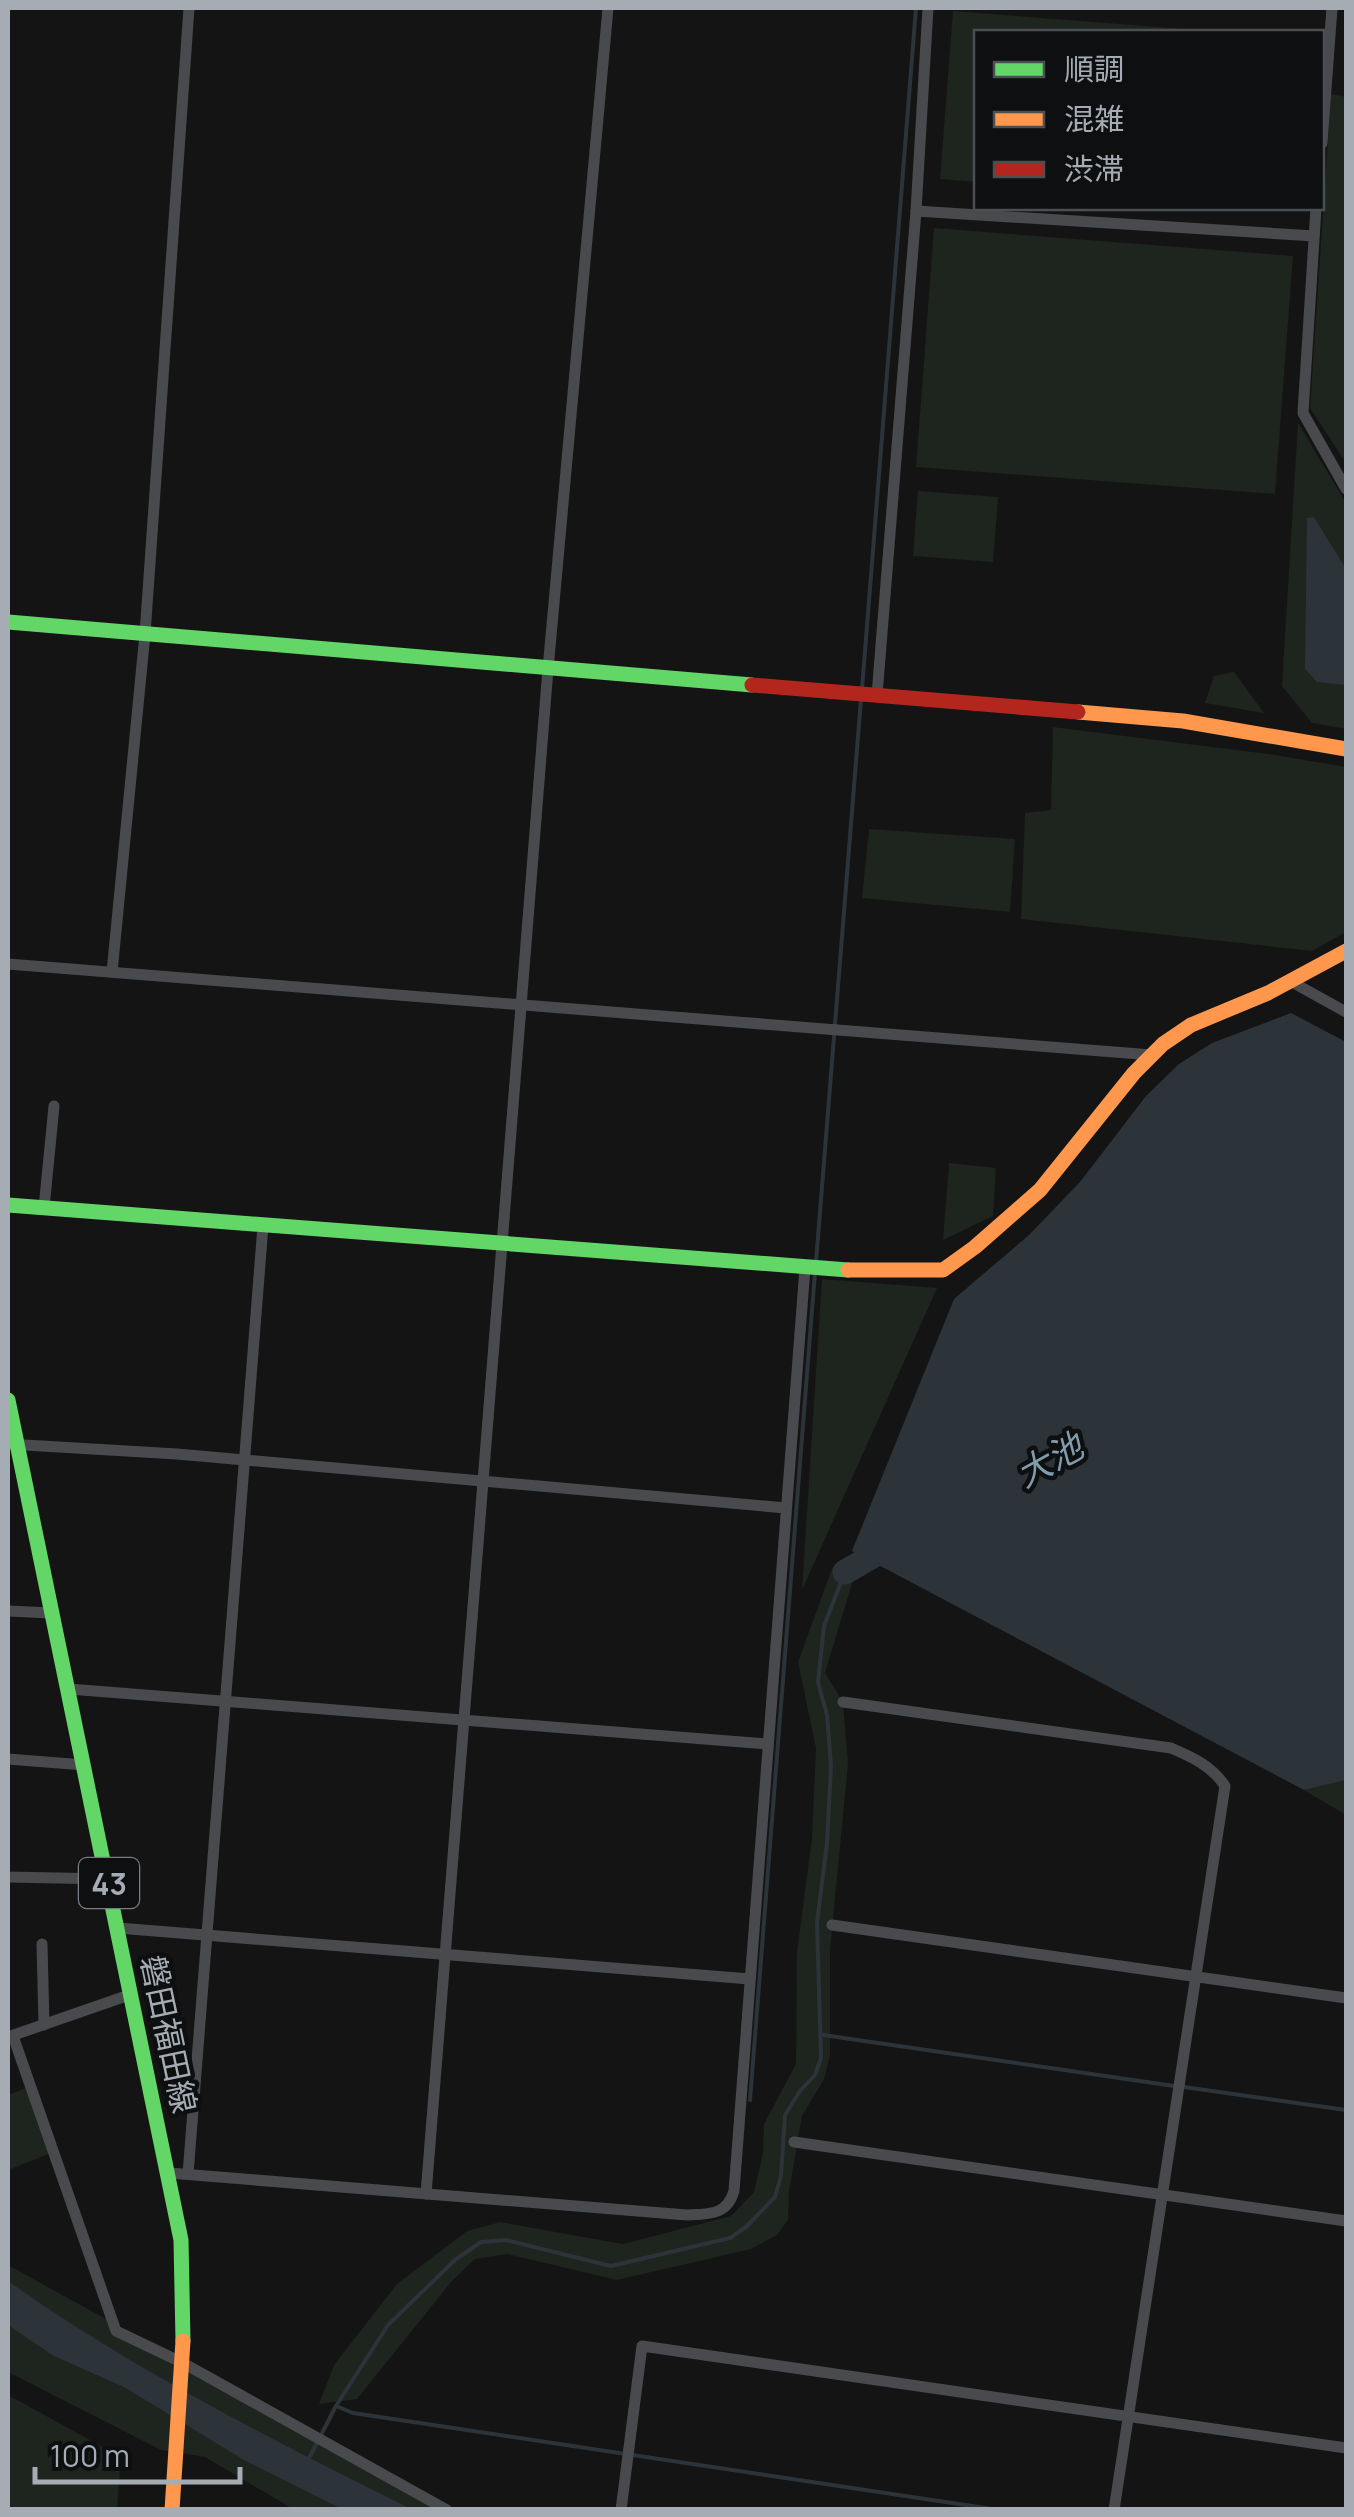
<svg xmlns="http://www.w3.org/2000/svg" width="1354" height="2517" font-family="Manrope,'Noto Sans JP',sans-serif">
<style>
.green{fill:#1e241e}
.water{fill:#2c3439}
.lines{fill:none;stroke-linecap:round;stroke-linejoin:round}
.stream{stroke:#2c3439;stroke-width:4}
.river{stroke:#2c3439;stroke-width:25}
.street{stroke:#494a4d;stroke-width:11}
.fast{stroke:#63d668;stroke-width:15}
.slow{stroke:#ff974d;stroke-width:15}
.jam{stroke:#b3261e;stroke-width:15}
.labels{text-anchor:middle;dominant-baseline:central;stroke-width:9;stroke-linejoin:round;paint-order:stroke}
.shield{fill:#0e0f10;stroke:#787d83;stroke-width:2.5}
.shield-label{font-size:30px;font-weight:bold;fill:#a6acb4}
.street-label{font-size:32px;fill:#a6acb4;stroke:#0e0f10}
.water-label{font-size:35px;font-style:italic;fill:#809cad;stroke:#0e0f10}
</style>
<rect width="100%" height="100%" fill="#141414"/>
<g class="green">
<polygon points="953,11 1222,32 976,32 976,182 940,179"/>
<polygon points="1331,94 1346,97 1346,463 1310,408"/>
<polygon points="934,228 1293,256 1275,494 916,467"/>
<polygon points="1298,423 1346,503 1346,729 1312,723 1282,686"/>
<polygon points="918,491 998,497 993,562 913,556"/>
<polygon points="1234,672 1264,713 1205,703 1214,676"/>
<polygon points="1053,727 1275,755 1346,767 1346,932 1312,951 1021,919 1025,813 1051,810"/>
<polygon points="869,829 1015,839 1010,912 862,898"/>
<polygon points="949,1163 996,1168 993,1216 943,1240"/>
<polygon points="822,1279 937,1288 802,1590"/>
<polygon points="833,1566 853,1580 825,1673 843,1702 848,1764 830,1950 830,2056 824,2079 802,2116 789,2191 788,2220 777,2235 751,2249 617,2280 507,2254 475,2259 452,2281 357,2399 319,2404 334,2365 397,2284 467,2231 500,2222 623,2244 731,2216 754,2192 763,2153 764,2124 796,2064 797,1952 812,1838 816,1748 798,1662"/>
<polygon points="1346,1780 1346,1815 1304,1790"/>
<polygon points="31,2086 54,2152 8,2170 8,2095"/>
<polygon points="8,2265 450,2509 293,2509 205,2457 161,2450 8,2372"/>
<polygon points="8,2395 121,2457 117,2509 8,2509"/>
</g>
<g class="water">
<polygon points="1314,517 1346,569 1346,685 1317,682 1305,669 1307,518"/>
<polygon points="1291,1013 1346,1042 1346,1780 1304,1790 852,1551 954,1299 1029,1235 1080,1182 1146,1096 1179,1064 1212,1043"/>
<path d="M8,2281C133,2370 273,2440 411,2509H342L244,2460L124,2387L54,2356L8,2325Z"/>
</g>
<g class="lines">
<g class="stream">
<polyline points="862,689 916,8"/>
<polyline points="816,1262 861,699"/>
<polyline points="823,2035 1174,2086"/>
<polyline points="1184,2087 1346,2110"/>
<polyline points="750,2100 815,1272"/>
<polyline points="336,2406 353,2413 999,2510"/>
<polyline points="308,2460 336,2406 388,2325 455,2260 481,2242 506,2240 611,2266 730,2238 746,2227 775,2197 781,2176 785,2115 800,2091 815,2075 821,2058 817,1923 827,1843 831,1766 827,1715 818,1682 824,1626 845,1572"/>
</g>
<polyline class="river" points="845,1572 897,1542"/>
<g class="street">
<polyline points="1322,143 1332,8"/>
<polyline points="1316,208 1303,413 1346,489"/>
<polyline points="916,211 1314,236"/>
<polyline points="877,695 916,211 928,8"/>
<polyline points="8,964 1152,1055"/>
<polyline points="112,972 145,634 189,8"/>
<polyline points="1290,981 1346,1012"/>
<polyline points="44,1208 54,1106"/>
<polyline points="8,1444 177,1454 786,1508"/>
<polyline points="8,1611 52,1613"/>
<polyline points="69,1689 768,1744"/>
<path d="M843,1702L1171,1748C1192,1757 1212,1766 1225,1786L1114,2510"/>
<polyline points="8,1759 84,1765"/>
<polyline points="8,1877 108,1879"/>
<polyline points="832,1925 1346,1998"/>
<polyline points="118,1928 750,1979"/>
<polyline points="42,1944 44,2025"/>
<polyline points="13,2036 116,2331 183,2363 447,2510"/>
<polyline points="8,2037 132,1994"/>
<polyline points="794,2142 1346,2221"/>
<path d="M169,2173L687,2215C710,2214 727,2215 734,2191L805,1268"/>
<polyline points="188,2174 263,1226"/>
<polyline points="426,2194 548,669 608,8"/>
<polyline points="621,2510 642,2346 1346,2448"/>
</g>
<g class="fast">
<polyline points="8,622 752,685"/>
<polyline points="8,1205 848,1270"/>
<polyline points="8,1400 181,2240 183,2341"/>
</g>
<g class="slow">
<polyline points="1078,712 1183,721 1346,749"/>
<polyline points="848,1270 943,1270 975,1247 1040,1190 1134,1073 1163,1044 1191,1025 1268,993 1346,951"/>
<polyline points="172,2510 183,2341"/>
</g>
<polyline class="jam" points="752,685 1078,712"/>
</g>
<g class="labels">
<rect class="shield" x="79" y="1858" width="60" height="50" rx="8"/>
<g class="shield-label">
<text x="109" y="1883">43</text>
</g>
<g class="street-label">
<text transform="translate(169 2034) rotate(78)">磐田福田線</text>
</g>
<g class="water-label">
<text transform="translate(1049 1460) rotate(-29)">大池</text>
</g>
</g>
<rect width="1354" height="2517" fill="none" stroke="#a6acb4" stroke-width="20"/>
<rect x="974" y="30" width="350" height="180" fill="#0e0f10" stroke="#4b4e52" stroke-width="2.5"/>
<rect x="994" y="62" width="50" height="15" fill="#63d668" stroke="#4b4e52" stroke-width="2.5"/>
<text x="1064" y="80" font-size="30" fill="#a6acb4">順調</text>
<rect x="994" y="112" width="50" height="15" fill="#ff974d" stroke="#4b4e52" stroke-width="2.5"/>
<text x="1064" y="130" font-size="30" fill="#a6acb4">混雑</text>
<rect x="994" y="162" width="50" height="15" fill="#b3261e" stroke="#4b4e52" stroke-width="2.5"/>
<text x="1064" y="180" font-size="30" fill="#a6acb4">渋滞</text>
<path d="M35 2467v15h205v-15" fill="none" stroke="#a6acb4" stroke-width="5"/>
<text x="50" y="2467" font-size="30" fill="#a6acb4" stroke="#0e0f10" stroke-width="8" paint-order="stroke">100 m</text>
</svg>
